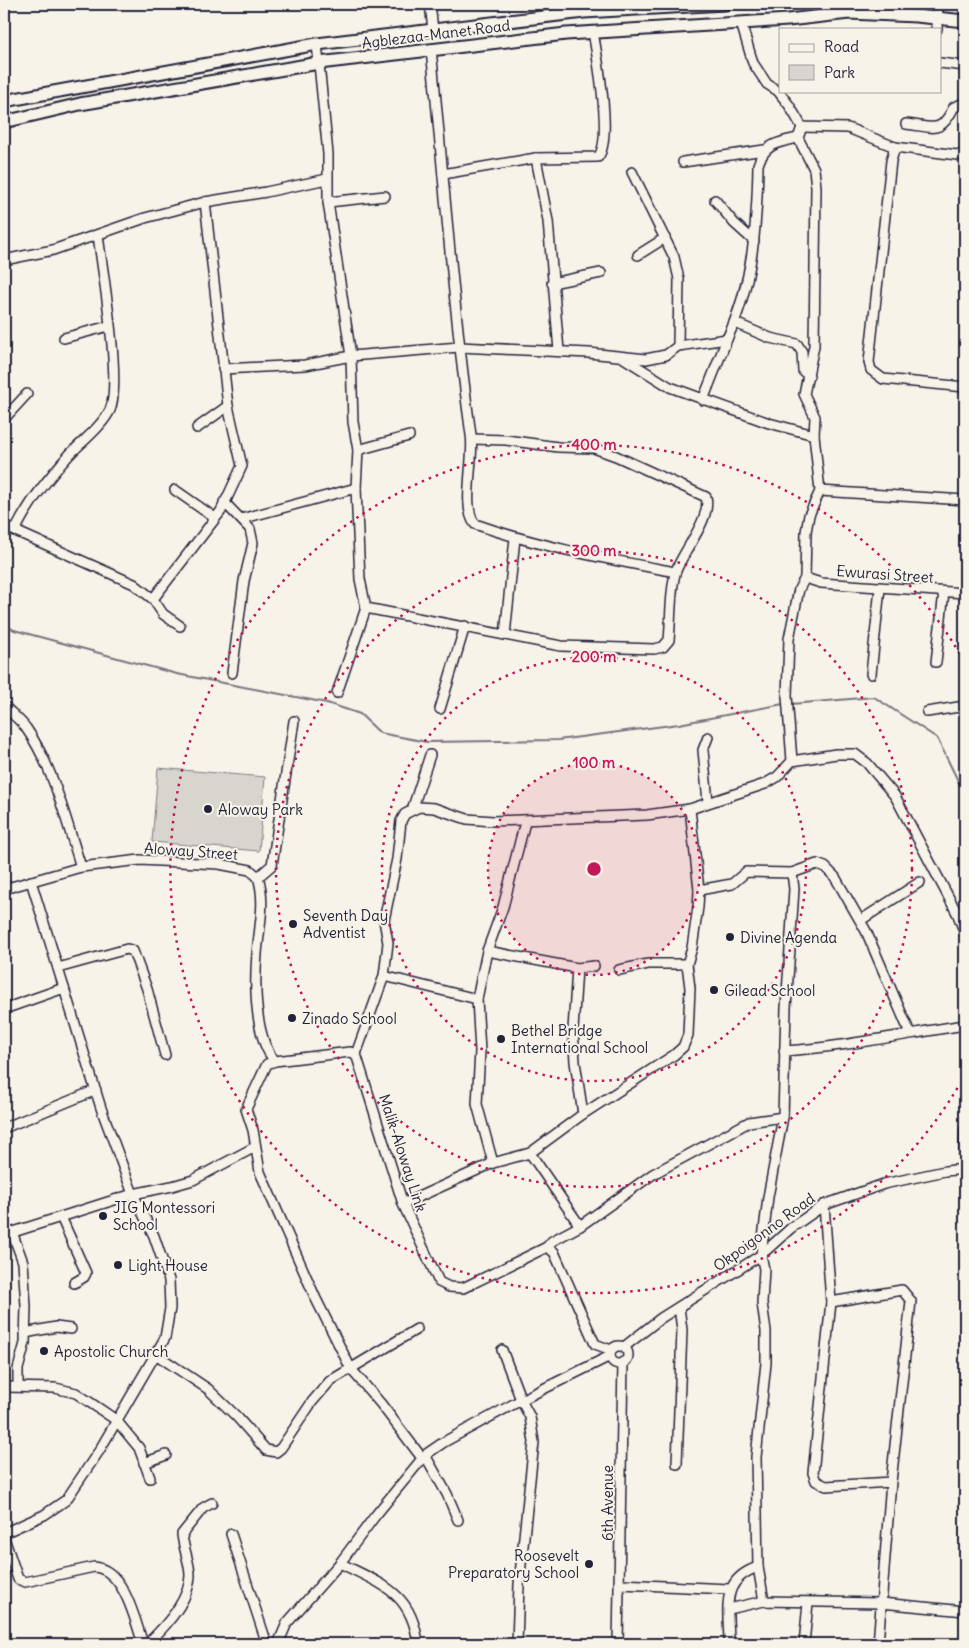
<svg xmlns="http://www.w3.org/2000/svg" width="969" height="1648" font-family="Delius,sans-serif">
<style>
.green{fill:#d8d5cf;stroke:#7d7c85}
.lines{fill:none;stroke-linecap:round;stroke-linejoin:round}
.stream{stroke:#76747f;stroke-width:2}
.street-casing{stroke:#22223b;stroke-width:12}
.secondary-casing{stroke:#22223b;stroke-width:15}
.street{stroke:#f7f3e8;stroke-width:9}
.secondary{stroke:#f7f3e8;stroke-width:11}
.ring{fill:none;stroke:#c2185b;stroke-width:2.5;stroke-dasharray:2.5 5}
.poi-dot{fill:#22223b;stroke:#f7f3e8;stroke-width:2}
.labels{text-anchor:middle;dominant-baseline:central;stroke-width:4;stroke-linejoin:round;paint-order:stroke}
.street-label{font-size:15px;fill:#22223b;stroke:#f7f3e8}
.poi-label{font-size:15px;fill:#22223b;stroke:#f7f3e8;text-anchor:start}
.centre{fill:#c2185b;stroke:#f7f3e8;stroke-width:2.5}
.ring-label{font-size:15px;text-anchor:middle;font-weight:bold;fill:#c2185b;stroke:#f7f3e8;stroke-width:4;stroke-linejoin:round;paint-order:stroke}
</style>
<rect width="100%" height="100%" fill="#f7f3e8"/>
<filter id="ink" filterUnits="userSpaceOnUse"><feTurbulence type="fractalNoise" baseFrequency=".02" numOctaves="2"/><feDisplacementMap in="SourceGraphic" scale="10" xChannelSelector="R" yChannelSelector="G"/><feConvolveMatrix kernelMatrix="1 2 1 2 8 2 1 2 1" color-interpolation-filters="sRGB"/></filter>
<g filter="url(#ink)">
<polygon class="green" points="158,768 265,777 259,851 152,842"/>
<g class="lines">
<g class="stream">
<polyline points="4,624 14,630 177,674 327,703 360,714 380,733 427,742 558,740 679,724 783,704"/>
<polyline points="791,704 874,697 937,738 965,795"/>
</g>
<defs>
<g id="street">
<polyline points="430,4 433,30"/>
<polyline points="741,23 753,63 767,84 778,91 789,105 802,127 848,128 895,147 965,156"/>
<polyline points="937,29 938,4"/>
<polyline points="317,44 328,154 328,202 351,356 353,422 358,450 356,488 360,579 366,608 337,693"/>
<path d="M431,49C444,178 453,307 471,435C475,456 461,508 475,524C540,547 607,559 675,572"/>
<polyline points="940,63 965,66"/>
<path d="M906,124C934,127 940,135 954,107L965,103"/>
<polyline points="895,147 891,161 869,362 871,370 883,379 965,387"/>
<polyline points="536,158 548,221 559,351"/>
<polyline points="683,162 764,150"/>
<polyline points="632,172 674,257 679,279 678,346"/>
<path d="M443,174L536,158L598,157C613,140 597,55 593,32"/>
<polyline points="715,200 734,223 754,241"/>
<polyline points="328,202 385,196"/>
<polyline points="638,255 665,238"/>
<polyline points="4,260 53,250 145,218 205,202 266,192 327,179"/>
<polyline points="552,283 601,273"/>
<polyline points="735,323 770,338 797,344 802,352 803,371 809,376"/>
<polyline points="64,338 109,326"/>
<polyline points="622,357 670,387 769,423 814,435"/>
<path d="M223,369L305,365L351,356L459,347L589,353L646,359L666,355L678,346L727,339C753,284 757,224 758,165C764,144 779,142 798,138"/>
<polyline points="703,400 727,339"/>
<polyline points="4,419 27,394"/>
<polyline points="197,428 228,406"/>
<polyline points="358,450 409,436"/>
<polyline points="175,490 215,518"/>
<polyline points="820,491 965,500"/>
<polyline points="224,502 250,529 253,543 244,581 232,673"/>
<polyline points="241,519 356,488"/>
<polyline points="4,526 134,584 153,599 221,511 242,466 228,406 205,202"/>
<path d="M15,531C29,502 48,478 70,454C83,441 100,428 109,412C123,388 102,268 98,235"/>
<polyline points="805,578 821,583 965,593"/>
<polyline points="153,599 163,614 180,626"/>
<path d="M366,608L561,646L654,649L663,647L669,640C671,622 670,587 676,571C683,551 712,518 706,497L616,456L594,448L558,447L506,440L472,439"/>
<polyline points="505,635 515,538"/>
<polyline points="936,662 944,592"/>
<polyline points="871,674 880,588"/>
<path d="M4,706C11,713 20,720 26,728C54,768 66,821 81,867"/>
<polyline points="440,709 465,626"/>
<polyline points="927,712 965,706"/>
<polyline points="708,737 703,750 708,802"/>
<polyline points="792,761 787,696 789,639 799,589 805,578 806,532 809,515 820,491 814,435 815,417 804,394 814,346 816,187 814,169 798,138 802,127"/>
<polyline points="412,810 430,755"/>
<path d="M258,877C266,901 259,928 257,954C255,978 255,1003 260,1027C263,1040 266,1051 275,1061L350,1052L356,1054"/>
<polyline points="258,877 272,865 294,721"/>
<polyline points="4,889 81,867 140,860 219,864 250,870 258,877"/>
<polyline points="699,890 732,884 746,872 792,873 817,864 825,867 835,877 866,931 910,1033"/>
<polyline points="861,920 920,882"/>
<polyline points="487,951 577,968 594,966"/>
<polyline points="58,968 127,949 133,951 147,989 165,1055"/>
<polyline points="577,968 573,1030 575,1062 583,1114"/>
<polyline points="619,970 648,964 687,964"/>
<polyline points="384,976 477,999"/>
<polyline points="4,1009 64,988"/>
<path d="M784,1051C845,1047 905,1034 965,1025"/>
<polyline points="356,1054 384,976 388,943 384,920 397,859 401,821 405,814 419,807 434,808 467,819 493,821 647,815 690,809 765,784 777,777 792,761 836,754 855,754 867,763 895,796 958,915 965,934"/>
<polyline points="356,1054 403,1204 439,1282 449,1287 463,1288 547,1247 554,1252 595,1344 611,1350"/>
<polyline points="275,1061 267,1064 246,1109 253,1130 260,1172 316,1299 351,1369 381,1404 422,1458"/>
<polyline points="4,1128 96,1090"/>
<polyline points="530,1153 580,1226"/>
<polyline points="493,1163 477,1104 480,1051 477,999 487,951 503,907 525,822"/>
<polyline points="964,1169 965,1129"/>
<polyline points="403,1204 493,1163 530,1153 583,1114 674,1055 683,1047 688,1035 690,988 687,964 692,948 698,907 699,890 690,809"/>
<polyline points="824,1205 831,1302"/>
<polyline points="61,1217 86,1273 84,1277 74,1283"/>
<polyline points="12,1232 23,1262 26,1306 25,1343 18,1369 18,1385"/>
<polyline points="4,1235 133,1194 172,1186 193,1180 255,1147"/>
<polyline points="547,1247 552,1241 580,1226 653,1174 749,1122 783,1117"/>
<polyline points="25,1333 56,1327 71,1329"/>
<circle cx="619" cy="1355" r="9"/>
<polyline points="624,1347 661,1318 761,1255 791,1228 824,1205 884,1184 945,1171 965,1169"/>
<polyline points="502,1350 521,1400 530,1417 534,1442 519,1584 517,1644"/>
<polyline points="154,1353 208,1389 237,1417 266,1450 276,1452 281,1448 312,1402 330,1381 417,1329"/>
<polyline points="4,1387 55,1388 76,1393 116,1420 139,1448 150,1478"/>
<polyline points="425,1455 447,1494 458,1520"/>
<polyline points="144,1463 166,1455"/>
<polyline points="677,1464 682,1330 679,1307"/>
<polyline points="4,1533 44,1515 66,1500 99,1451 165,1338 170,1308 169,1280 154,1236 133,1194 101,1108 31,881"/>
<polyline points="231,1534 267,1644"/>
<path d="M4,1538L18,1579L25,1582L94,1567C124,1569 135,1620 143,1644"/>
<path d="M340,1563C381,1584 412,1592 418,1644"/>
<polyline points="621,1584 729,1589"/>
<polyline points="764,1601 758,1567 756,1457 766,1363 766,1331 762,1303 764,1269 761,1255 768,1197 783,1117 786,1008 794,889 792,873"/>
<polyline points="729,1609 764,1601 881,1603 965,1611"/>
<path d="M147,1644C164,1628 189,1602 190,1576C190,1562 183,1548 182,1534L203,1508L212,1503"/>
<polyline points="278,1644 287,1623 340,1563 375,1516 425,1455 444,1442 521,1400 610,1356"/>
<polyline points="618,1644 623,1362"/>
<path d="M729,1644C729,1610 719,1580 758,1567"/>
<polyline points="804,1644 808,1603"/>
<polyline points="878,1644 891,1482 911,1301 902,1290 831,1302 813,1473 816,1481 826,1486 891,1482"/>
</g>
<g id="secondary">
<polyline points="4,101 317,44 584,12 725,4"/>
<polyline points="4,122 80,104 319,63 566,34 788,20 849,13 916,16 965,21"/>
</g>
</defs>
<use href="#street" class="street-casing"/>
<use href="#secondary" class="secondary-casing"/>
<use href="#street" class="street"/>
<use href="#secondary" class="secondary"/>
</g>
</g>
<circle cx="594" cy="869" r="106" fill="#c2185b" fill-opacity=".12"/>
<g class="ring">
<circle cx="594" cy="869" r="106"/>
<circle cx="594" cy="869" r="212"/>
<circle cx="594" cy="869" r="318"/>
<path d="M965 1075A424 424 0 1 1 965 663"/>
</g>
<g class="poi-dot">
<circle cx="208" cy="809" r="5"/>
<circle cx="293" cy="924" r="5"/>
<circle cx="730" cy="937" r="5"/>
<circle cx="714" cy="990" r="5"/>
<circle cx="292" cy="1018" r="5"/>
<circle cx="501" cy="1039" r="5"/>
<circle cx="103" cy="1216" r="5"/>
<circle cx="118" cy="1265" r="5"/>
<circle cx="44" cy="1351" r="5"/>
<circle cx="589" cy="1564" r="5"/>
</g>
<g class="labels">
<g class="street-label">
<text transform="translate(436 34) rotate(-7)">Agblezaa-Manet Road</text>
<text transform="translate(885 574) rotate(4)">Ewurasi Street</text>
<text transform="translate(191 851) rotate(4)">Aloway Street</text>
<text transform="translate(403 1153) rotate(72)">Malik-Aloway Link</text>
<text transform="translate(764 1232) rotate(-36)">Okpoigonno Road</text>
<text transform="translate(607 1503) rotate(-90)">6th Avenue</text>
</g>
<g class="poi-label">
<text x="218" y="809">Aloway Park</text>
<text x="303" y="915">Seventh Day<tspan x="303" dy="17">Adventist</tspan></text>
<text x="740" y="937">Divine Agenda</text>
<text x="724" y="990">Gilead School</text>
<text x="302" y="1018">Zinado School</text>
<text x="511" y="1030">Bethel Bridge<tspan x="511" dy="17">International School</tspan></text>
<text x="113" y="1207">JIG Montessori<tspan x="113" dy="17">School</tspan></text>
<text x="128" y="1265">Light House</text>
<text x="54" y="1351">Apostolic Church</text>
<text x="579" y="1555" text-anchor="end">Roosevelt<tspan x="579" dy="17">Preparatory School</tspan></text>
</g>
</g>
<circle cx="594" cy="869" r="8" class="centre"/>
<g class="ring-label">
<text x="594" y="450">400 m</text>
<text x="594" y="556">300 m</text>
<text x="594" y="662">200 m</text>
<text x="594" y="768">100 m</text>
</g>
<rect width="969" height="1648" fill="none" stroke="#f7f3e8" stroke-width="20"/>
<rect x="10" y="10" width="949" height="1628" fill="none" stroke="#22223b" stroke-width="2" filter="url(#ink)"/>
<rect x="779" y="28" width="162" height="65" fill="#f7f3e8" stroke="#a29fa3"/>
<rect x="789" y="44" width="25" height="8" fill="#f7f3e8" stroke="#a29fa3"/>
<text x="824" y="52" font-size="15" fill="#22223b">Road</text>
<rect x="789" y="65" width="25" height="15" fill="#d8d5cf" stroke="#a29fa3"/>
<text x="824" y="78" font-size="15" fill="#22223b">Park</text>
</svg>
